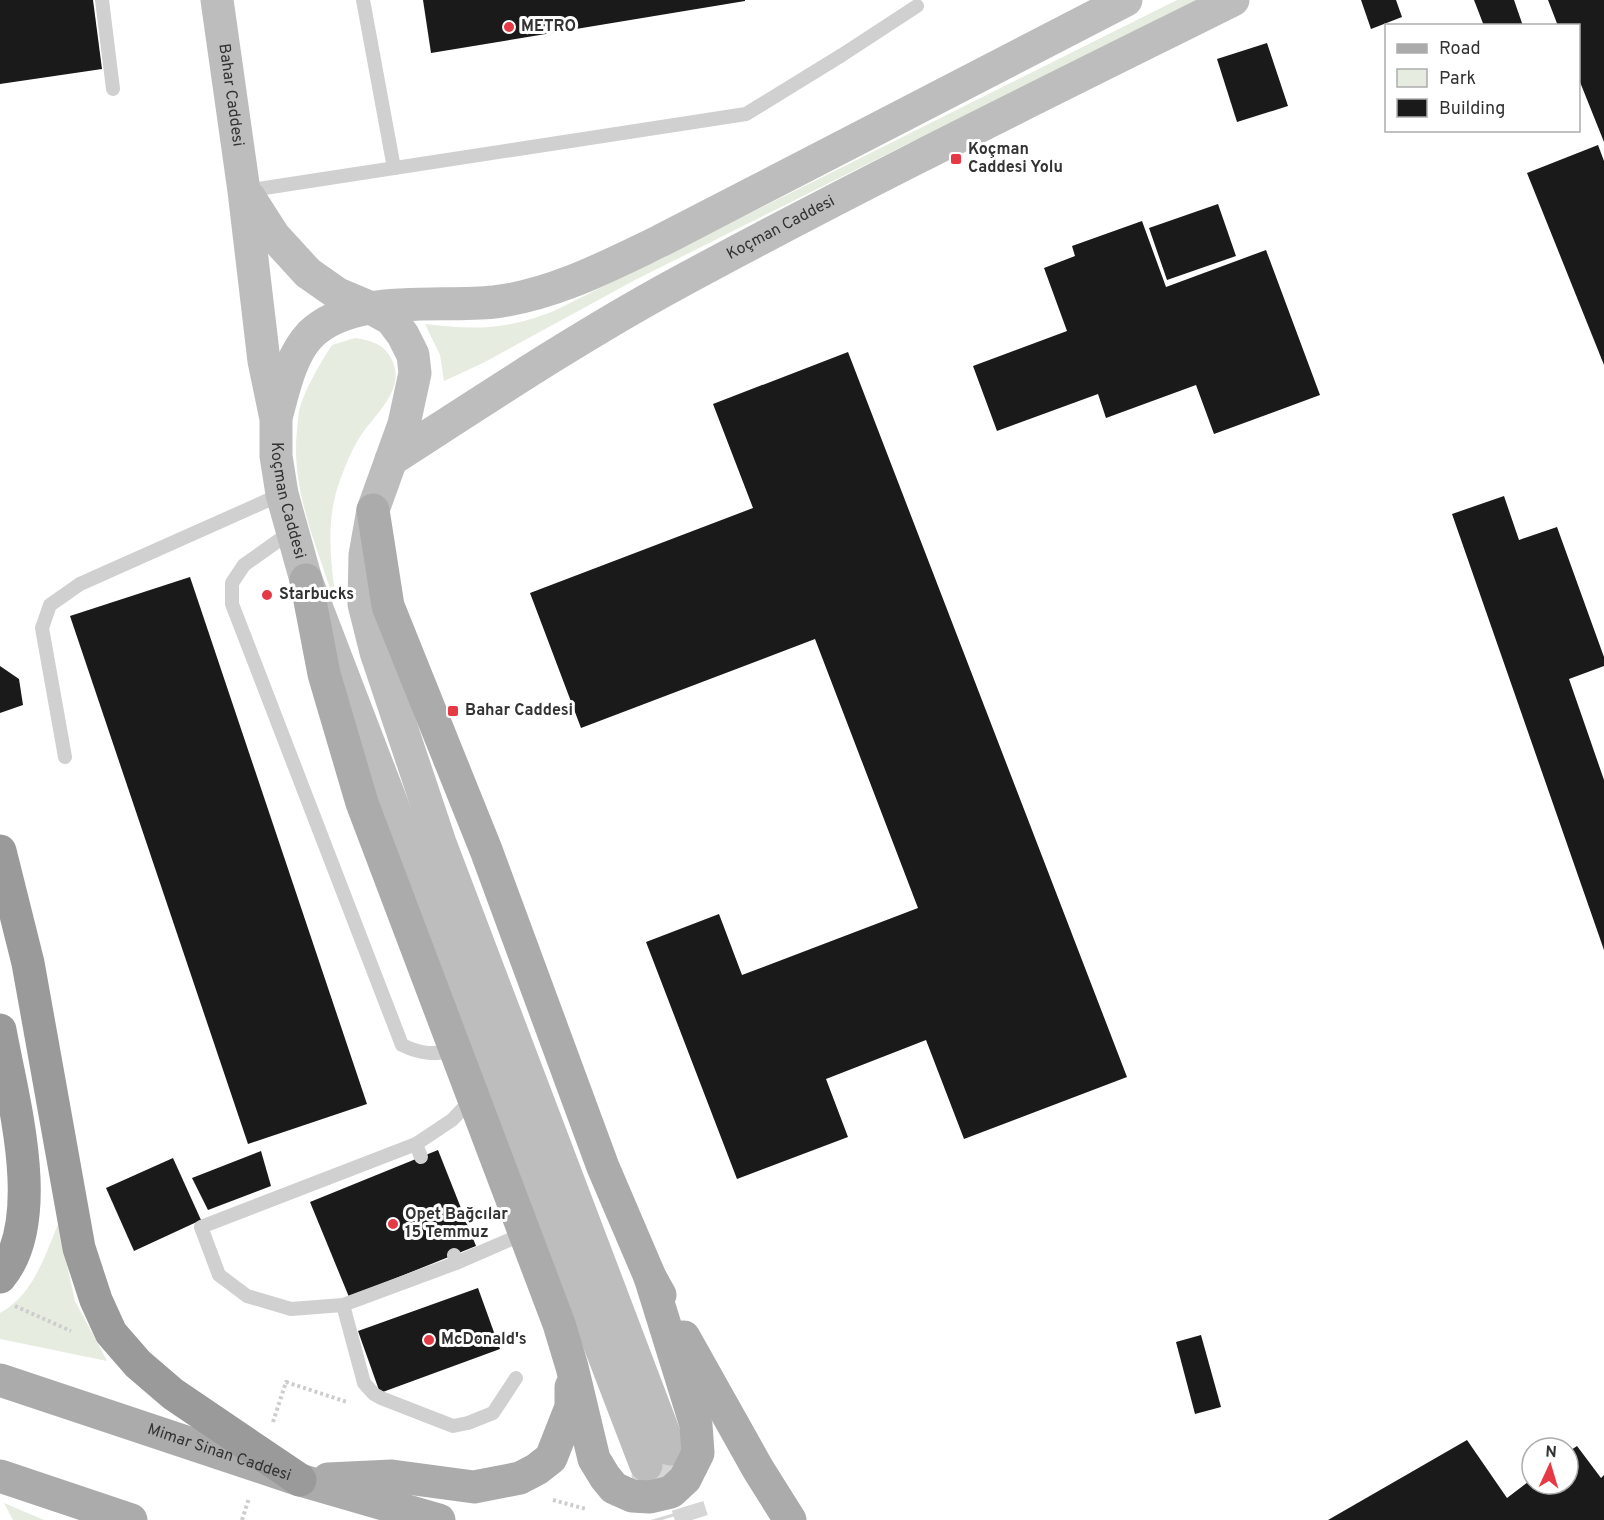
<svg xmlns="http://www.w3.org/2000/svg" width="1604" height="1520" font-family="Overpass,sans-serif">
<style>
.green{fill:#e6ecdf}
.building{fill:#1a1a1a}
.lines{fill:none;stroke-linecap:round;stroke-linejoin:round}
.secondary-tunnel{stroke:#d6d6d6;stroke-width:33;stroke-dasharray:33 16;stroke-linecap:butt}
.path{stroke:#cdcdcd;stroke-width:4;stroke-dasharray:3 3;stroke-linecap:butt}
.service{stroke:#d0d0d0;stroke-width:14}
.secondary{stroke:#bdbdbd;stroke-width:33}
.primary{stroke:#ababab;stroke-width:33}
.motorway{stroke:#9a9a9a;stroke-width:33}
.poi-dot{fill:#e63946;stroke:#fff;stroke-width:2}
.labels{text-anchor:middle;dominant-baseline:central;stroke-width:6;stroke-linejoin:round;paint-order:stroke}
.poi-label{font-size:16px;font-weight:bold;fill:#333;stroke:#fff;text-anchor:start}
.street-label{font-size:16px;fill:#333;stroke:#fff}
</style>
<rect width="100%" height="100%" fill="#fff"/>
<g class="green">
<path d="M1177,0H1196L635,280L483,363L444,381L440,355L425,324C475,330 506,330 554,311Z"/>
<path d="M355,338C371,341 384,343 392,360C407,391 372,416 358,440C350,453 343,472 338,486C327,520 330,553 334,587L330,588C313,537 291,485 297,430C298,422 298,414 300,407C307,385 320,364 332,345Z"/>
<path d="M58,1224L75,1301L107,1361L0,1339V1313C32,1296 45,1257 58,1224Z"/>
<polygon points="4,1503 44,1520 13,1520"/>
</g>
<g class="building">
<polygon points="0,0 93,0 102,69 0,84"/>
<polygon points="423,0 745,0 745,1 431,53"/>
<polygon points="1361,0 1396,0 1402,17 1371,29"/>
<polygon points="1474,0 1514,0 1523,26 1484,26"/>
<polygon points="1548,0 1604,0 1604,142 1578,77 1578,26 1558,26"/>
<polygon points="1267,43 1288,106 1237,122 1217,59"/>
<polygon points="1598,145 1604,161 1604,365 1527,173"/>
<polygon points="1218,204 1236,256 1167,280 1149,228"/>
<polygon points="1142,221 1166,287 1266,250 1320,395 1214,434 1196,385 1106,418 1098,394 997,431 973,366 1067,331 1044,268 1075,256 1072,246"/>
<polygon points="848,352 1127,1077 964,1139 926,1040 826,1079 848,1137 737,1179 646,942 719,914 742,975 918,908 815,639 581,728 530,593 753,508 713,404"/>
<polygon points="1504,496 1519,540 1557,527 1604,657 1604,666 1569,679 1604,780 1604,950 1452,514"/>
<polygon points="190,577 367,1104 248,1144 70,616"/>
<polygon points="0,666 19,679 23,705 0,713"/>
<polygon points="438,1150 476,1246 349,1297 310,1202"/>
<polygon points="261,1151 271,1186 208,1210 192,1178"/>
<polygon points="173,1158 201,1220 134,1251 106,1188"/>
<polygon points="478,1288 500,1349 380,1393 358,1331"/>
<polygon points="1201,1335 1221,1407 1195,1414 1176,1342"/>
<polygon points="1467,1440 1507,1498 1532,1479 1532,1484 1568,1484 1568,1452 1577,1446 1601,1478 1604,1475 1604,1520 1328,1520"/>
</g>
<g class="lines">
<g class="secondary-tunnel">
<polyline points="673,1459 692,1520"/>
<polyline points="647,1470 662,1520"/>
</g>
<g class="path">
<polyline points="15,1306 71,1331"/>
<polyline points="273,1422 286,1382 347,1402"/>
<polyline points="553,1500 586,1509"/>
<polyline points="242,1520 249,1498"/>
</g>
<g class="service">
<polyline points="102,0 113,89"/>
<polyline points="363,0 394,168"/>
<polyline points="245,191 746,114 842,55 917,6"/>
<path d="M292,531L244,565L232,583V604L402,1045C423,1055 433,1054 456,1051"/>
<polyline points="65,757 42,628 50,605 80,584 282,494"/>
<polyline points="416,1144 201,1227 219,1275 247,1296 291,1309 343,1305 456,1263"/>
<polyline points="421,1157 416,1144 452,1120 473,1098"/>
<polyline points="454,1255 456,1263 525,1233"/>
<polyline points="343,1305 364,1383 374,1394 381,1398 453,1426 468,1423 493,1413 516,1378"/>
</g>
<g class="secondary">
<path id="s1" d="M217,0L244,191L264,361L276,419V456L282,494L306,580L646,1465"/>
<polyline points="249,197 274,236 308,273 338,294 369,307 391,319 403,335 413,355 415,373 404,424 373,510 365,555 364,604 376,652 440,843 670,1449"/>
<path d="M277,414C284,388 291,355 310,335C352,293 439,308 494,302C553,295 608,266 660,241L1126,0"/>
<path id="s2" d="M391,460C484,400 577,338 674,285C858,185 1046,93 1233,0"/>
</g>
<g class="primary">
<polyline points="373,510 388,606 486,850 603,1167 650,1277 660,1295"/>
<polyline points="306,580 324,674 362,803 559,1324 572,1367 594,1459 605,1477 614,1488 632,1496 650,1497 671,1492 685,1479 698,1453 696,1425 650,1277"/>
<polyline points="684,1337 758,1469 790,1520"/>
<path id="s3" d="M0,1380L300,1480L439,1520"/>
<polyline points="0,1476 131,1520"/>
<polyline points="328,1479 392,1476 474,1487 520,1478 537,1469 551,1458 571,1407 571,1387"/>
</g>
<g class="motorway">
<polyline points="0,851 28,963 79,1248 96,1300 111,1333 138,1364 173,1394 300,1480"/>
<path d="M0,1030C12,1097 48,1220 0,1277"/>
</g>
</g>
<g class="poi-dot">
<circle cx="509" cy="27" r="6"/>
<rect x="950" y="153" width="12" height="12" rx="3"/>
<circle cx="267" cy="595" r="6"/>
<rect x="447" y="705" width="12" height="12" rx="3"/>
<circle cx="393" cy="1224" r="6"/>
<circle cx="429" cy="1340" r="6"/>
</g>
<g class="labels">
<g class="poi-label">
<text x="521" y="27">METRO</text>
<text x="968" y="150">Koçman<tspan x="968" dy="18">Caddesi Yolu</tspan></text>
<text x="279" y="595">Starbucks</text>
<text x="465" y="711">Bahar Caddesi</text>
<text x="405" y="1215">Opet Bağcılar<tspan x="405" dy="18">15 Temmuz</tspan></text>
<text x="441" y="1340">McDonald's</text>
</g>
<g class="street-label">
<text stroke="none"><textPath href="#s1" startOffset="96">Bahar Caddesi</textPath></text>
<text stroke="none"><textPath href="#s2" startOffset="454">Koçman Caddesi</textPath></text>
<text stroke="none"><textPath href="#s1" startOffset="506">Koçman Caddesi</textPath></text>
<text stroke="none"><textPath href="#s3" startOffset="231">Mimar Sinan Caddesi</textPath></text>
</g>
</g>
<rect x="1385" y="24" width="195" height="108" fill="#ffffff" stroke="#adadad" stroke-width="1.5"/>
<rect x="1397" y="44" width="30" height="9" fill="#ababab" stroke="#adadad" stroke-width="1.5"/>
<text x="1439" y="54" font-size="18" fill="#333333">Road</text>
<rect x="1397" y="69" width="30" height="18" fill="#e6ecdf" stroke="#adadad" stroke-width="1.5"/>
<text x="1439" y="84" font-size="18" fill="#333333">Park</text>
<rect x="1397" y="99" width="30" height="18" fill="#1a1a1a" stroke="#adadad" stroke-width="1.5"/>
<text x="1439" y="114" font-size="18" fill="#333333">Building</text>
<g transform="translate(1550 1466) rotate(4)"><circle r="28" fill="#ffffff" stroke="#adadad" stroke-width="1.5"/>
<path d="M0-4.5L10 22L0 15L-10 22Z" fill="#e63946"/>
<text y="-9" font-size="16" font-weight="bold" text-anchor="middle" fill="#333333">N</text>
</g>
</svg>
